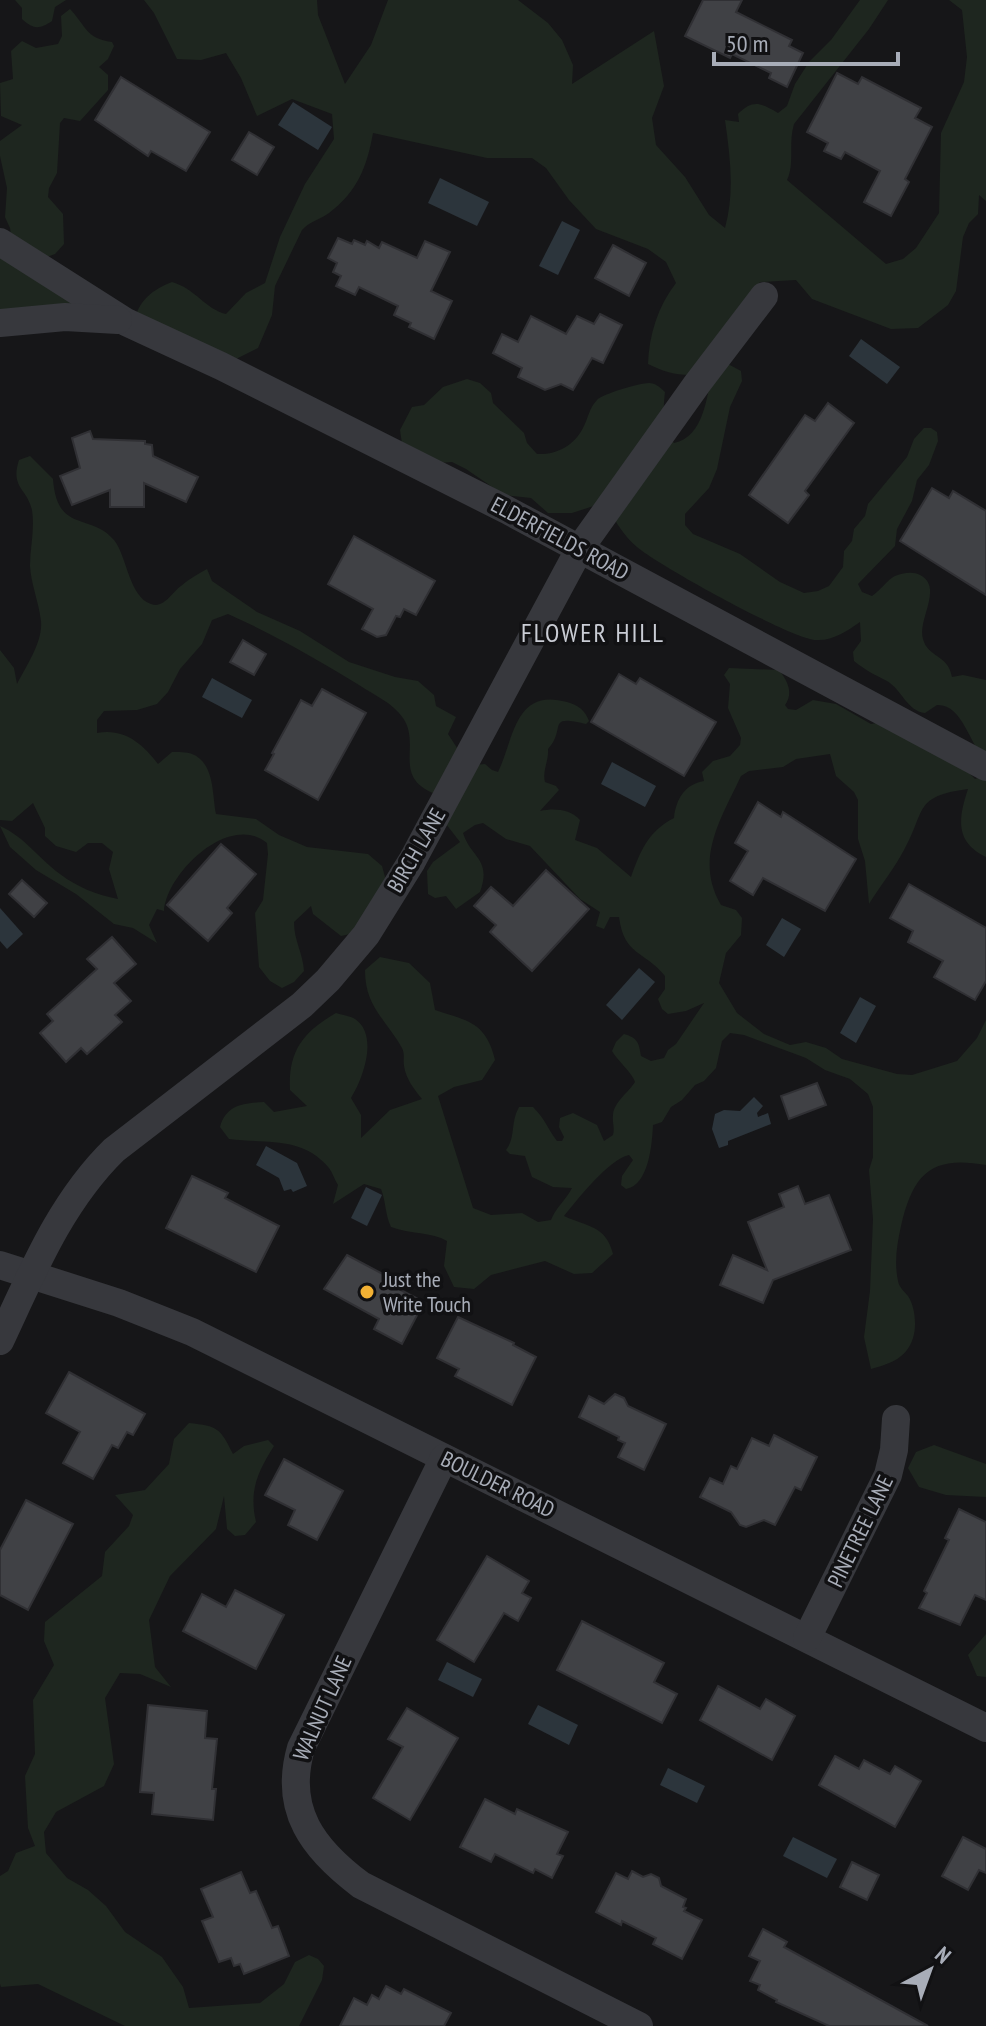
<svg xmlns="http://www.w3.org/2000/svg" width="986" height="2026" font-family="'PT Sans Narrow',sans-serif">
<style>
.green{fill:#1e261f}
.water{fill:#2c353c}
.building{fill:#404145;stroke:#303034;stroke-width:2}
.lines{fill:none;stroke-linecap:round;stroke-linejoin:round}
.minor{stroke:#37383d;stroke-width:28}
.poi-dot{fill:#f2b134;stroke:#111113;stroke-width:3}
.labels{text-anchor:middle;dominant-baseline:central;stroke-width:7;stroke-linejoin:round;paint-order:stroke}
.street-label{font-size:22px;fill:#a8adb8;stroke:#111113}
.poi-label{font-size:22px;fill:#a8adb8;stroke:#111113;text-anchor:start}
.quarter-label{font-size:26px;letter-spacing:2px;fill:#c9ccd4;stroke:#111113}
</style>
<rect width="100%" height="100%" fill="#161618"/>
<g class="green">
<path d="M15,0H66L55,7L52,21C40,29 34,30 22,19V8Z"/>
<path d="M144,0H317L318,15L345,84L371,45L388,0H518L548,23L562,40L573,65L572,84L654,31L664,86L652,118L656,145L685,177L709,215L725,228C735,192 730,156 725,120L739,122L738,114C753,99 761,103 778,113L787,106L795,84L809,62L831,40L860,0H888L869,29L794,124C788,144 795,163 787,180L886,264L903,259L916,248L939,213L941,133L964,82L967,57L962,10L949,0H986V201L979,195L978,214L969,223L963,237L956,291L948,305L918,328L891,329L812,299L796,280L760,282L749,299L728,364L741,371L742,381L730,407L717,469L709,488L685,514V525L693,534L740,554L780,582L804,593L818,591L829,586L843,567L844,551L852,541L854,529L865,516L868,504L907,457L914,439L924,428H931L937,432L938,441L929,465L917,480L912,501L897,529L895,546L858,584L862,592L872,596C880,591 887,580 895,576C902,573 913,571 920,575C944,587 917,620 923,639C928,658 948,654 952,677L963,675L986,680V760C969,745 963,704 937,705L925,713C907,711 902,690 887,681C875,675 865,670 854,661L853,652L861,641L860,622C847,631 833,641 816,640C791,639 658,565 637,547C622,534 614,520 606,502L572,513H548L531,498L504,495L466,469L452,462L439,463L402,444L400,430L412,407L424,405L443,387L467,379L480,383L491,393L493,403L524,433L527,443L537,454C556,455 574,446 583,428C588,419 589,408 597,400C602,394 640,383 649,383C655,383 660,387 665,392C663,409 662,430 674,443C704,437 707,396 712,372C688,378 670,375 648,364C649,335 658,306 676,283L666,262L648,249L596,229L569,200L546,168L532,158H487L373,133C367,167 357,192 329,213C320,220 310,221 302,230L275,286L272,315L258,348L236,359L134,322C139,300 152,290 172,282C196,289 205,309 226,314L246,293L265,283L280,237L305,184L334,139L332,114L292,99L257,116L241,78L226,53L201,60L177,59L154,13Z"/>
<path d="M70,9C87,27 85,38 112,42L114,46L108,59L99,67L108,75V90L80,121L64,118L60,123L57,173L49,188L48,197L63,214L64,244L55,254L44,258L126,322L0,323V242L13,249L10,228L5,217L7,188L0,156V141L22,125L1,116L0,83L13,79L11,51L22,41L36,48L58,44L62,36L61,16Z"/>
<path d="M30,456L53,479C57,534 90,512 114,540C127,556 129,597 151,604C164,609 172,592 181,586C189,579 198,574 207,569L212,581L257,612L300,631L349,662L395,677L418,681L434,695L436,706L456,717L448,734L463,757L474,765L485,764L492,770L498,772C514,740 514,687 567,702C578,705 585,710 589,721L586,724C545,714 567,728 548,749C549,761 542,771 545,782L556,786L559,790L540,811C554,808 570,809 580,820L575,840L597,848L631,877C640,852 648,831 674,818C676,799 685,784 704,781L702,772L713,761L730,756L740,745L741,738L728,708L730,684L724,675L729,668L779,670C787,680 794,693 785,705L788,709L796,710L813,700L836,704L871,724L887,721L955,759L975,779L986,775V857C955,842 958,819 968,789C913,796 926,811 904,850C894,869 880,886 869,904L865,861L858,839V800L854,792L836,776L830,754L796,759L783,767L749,771L741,776C721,819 694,859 721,905L736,910L742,918L741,935L726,953L719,983L737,1013L764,1034L790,1045L806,1042L826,1048L842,1059L897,1074L912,1075L957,1061L977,1038L986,1020V1165C931,1155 913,1174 901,1226C897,1244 894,1262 898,1281C899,1287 904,1291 908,1296C915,1306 917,1326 913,1338C907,1358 890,1364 871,1369L864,1337L870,1291L873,1219L869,1170L873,1157V1107L868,1094L850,1079L825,1070L806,1058L744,1035L730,1033L722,1041L716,1068L704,1081L695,1085L682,1100L671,1107L662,1122L653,1125C652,1144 649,1185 626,1189L621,1185L622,1176L633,1160L629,1155C608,1160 578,1199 564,1216C587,1227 606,1225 613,1254L592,1273L574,1274L545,1261L491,1275L474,1289L454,1287L444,1266L447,1241C432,1232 410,1234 391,1227C385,1214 386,1202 381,1189L364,1184L333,1204L338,1185C334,1179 333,1173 329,1168C302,1135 264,1144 229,1139L220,1127C226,1105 243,1103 264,1102L274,1112L307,1106L290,1090C288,1051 303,1032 336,1013C342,1015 350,1016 355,1019C379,1035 363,1079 351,1098L361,1115V1138L390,1110L422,1099C414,1089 406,1079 404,1066C403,1059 405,1054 402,1048C385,1018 365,1007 365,970L380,957L409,963L430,983L435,1010C468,1021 486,1022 495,1060L482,1080L454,1087L438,1096L473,1208L491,1215L522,1213L538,1222L551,1220C556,1207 566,1200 572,1188L553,1187L532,1177L525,1156L510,1154L506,1150C516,1137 510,1123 519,1107H533C546,1120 547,1128 557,1141H562L564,1137L559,1127L560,1118L573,1113L597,1125L604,1141L613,1135C615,1127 612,1123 613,1115C614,1102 628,1093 635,1082C633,1074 618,1061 612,1051L616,1042L624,1034C638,1038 639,1043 641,1056L651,1061L664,1058L668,1050L676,1044L704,1003L686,1011L668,1014L662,1009L658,999L665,989V976C644,950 624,956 619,917H610L604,929L596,926L600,912L580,899L530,846L506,839L483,823L475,825L463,833C471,858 492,859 480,892L456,909L446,896L435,898L428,894L427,871L433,862L460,842L446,824L438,795C390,778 422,746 403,718C393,703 374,695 359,685C317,659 273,634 228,614L212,620L202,644L180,669L168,692L157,704L137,710L104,711L97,720V733C124,728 142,743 158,764L172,752C178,752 187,752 192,754C215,763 212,795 216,814L256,819L279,835L307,847L368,854L382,866L388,888L355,933L341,936L313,914L311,906L294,922C294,941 303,953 304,971L294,982L282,988L270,981L259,967L255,913L263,900L268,854L267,843C230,812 167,872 164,911L157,909L149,925L157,943L133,928L114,924L76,894L36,870L10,847L0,826C25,837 38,858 60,874C77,887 97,895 118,899L109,869L113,852L102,843H88L76,852L56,846L45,836V828L33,803L12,821L0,820V650L14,668L17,684C26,666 43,642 41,621C39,603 31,584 30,566C30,547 35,530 32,510C27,488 10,488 19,460Z"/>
<path d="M189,1423C218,1426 220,1428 233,1454L244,1446L268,1440L274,1446C257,1473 249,1491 256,1522L245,1535L235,1536L227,1529L224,1496L216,1529L170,1576L149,1620L155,1667L171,1687L140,1674L120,1673L105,1698L114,1764L104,1786L56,1812L44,1832L46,1853L67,1878L88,1890L106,1906L125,1932L162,1957L183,1987L189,2008L260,2003L284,1984L295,1962L309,1955L318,1959L324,1966L322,1980L299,2026H125L38,1984L1,1987L0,1984V1876L8,1871L16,1853L35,1846L28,1828L25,1776L35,1754L33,1700L54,1665L44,1641L45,1622L102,1576L105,1552L129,1526L133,1515L115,1495L145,1490L169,1464L174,1439Z"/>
<polygon points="934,1445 986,1464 986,1497 946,1495 919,1487 908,1468 916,1452"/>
<polygon points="986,1634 986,1677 977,1676 968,1655"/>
</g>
<g class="water">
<polygon points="293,102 332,127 318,150 278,125"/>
<polygon points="440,178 489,202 477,226 428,203"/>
<polygon points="562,221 580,230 558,275 539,266"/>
<polygon points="861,339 900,367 887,384 849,356"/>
<polygon points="212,678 252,700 242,718 202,697"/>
<polygon points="612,762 656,786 645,807 601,784"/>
<polygon points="0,908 23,934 7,949 0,941"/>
<polygon points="782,918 801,929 784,957 766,945"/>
<polygon points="639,968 655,982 622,1020 606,1005"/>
<polygon points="860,997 876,1006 856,1043 840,1033"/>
<polygon points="754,1097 763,1106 757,1113 758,1117 768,1113 771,1124 728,1141 728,1145 719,1148 712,1129 715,1114 724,1110 740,1111"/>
<polygon points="266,1146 297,1163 307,1186 293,1192 291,1189 284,1191 279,1178 256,1165"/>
<polygon points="366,1187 382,1195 367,1226 351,1218"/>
<polygon points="447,1662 482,1679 473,1697 438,1680"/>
<polygon points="538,1705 578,1725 569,1745 528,1724"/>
<polygon points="668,1768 705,1786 697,1803 660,1785"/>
<polygon points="793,1837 837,1859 827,1878 783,1856"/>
</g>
<g class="building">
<polygon points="703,0 742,0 736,12 792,40 789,46 803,53 787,87 769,78 771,73 732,54 730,58 685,36"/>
<polygon points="837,73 858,84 862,77 921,108 915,118 932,127 905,179 909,182 891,216 864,202 880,171 845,152 841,159 824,151 828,143 807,132"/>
<polygon points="121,77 210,132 186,171 151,151 148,156 95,120"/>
<polygon points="249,132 274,147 257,175 232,160"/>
<polygon points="338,238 352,244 354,240 365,245 367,241 379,248 382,242 417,258 425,241 450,252 431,291 452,301 434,339 409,327 411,323 394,315 398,306 359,287 355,295 336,286 341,276 333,272 337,263 328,258"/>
<polygon points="613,245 646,263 629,296 595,278"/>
<polygon points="600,314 622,325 603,363 592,358 573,390 561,384 545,390 518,377 522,368 493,353 502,334 518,342 531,316 566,334 577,316 594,324"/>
<polygon points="828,403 854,423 805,491 809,495 788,523 749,495 805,415 815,421"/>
<polygon points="90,431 93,439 145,441 145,444 152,445 153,456 198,477 186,502 144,483 144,507 110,507 110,490 72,505 60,476 80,468 72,438"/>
<polygon points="932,488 949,498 953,491 986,511 986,595 900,541"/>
<polygon points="354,536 435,581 416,615 404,609 400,617 396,616 386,635 377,637 362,629 373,609 328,584"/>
<polygon points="243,640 266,654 254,675 230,662"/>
<polygon points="619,674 636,684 640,678 716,722 684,776 591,722"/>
<polygon points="322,689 366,713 318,800 265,770 274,754 272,753 301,700 312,706"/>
<polygon points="758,802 781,817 783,812 856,859 825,911 763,878 753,895 730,881 748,851 735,843"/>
<polygon points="221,844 256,874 227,908 232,913 208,941 167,905"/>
<polygon points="546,870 589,909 532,971 490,932 496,925 474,906 491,887 513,906"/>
<polygon points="22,880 47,903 34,917 9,894"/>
<polygon points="909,884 986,928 986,981 975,1000 934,977 943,961 908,942 913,931 890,918"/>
<polygon points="112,937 136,964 114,983 131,1001 115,1015 122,1022 87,1054 81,1048 66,1062 40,1033 53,1021 47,1014 97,969 87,959"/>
<polygon points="817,1083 826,1105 789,1119 781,1096"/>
<polygon points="192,1176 228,1193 225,1198 279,1226 256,1272 166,1228"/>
<polygon points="798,1186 805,1204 829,1195 851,1250 773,1280 763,1303 720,1285 733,1255 767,1270 748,1222 784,1207 779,1194"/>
<polygon points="347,1255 396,1281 393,1286 424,1302 402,1344 374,1329 379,1319 324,1289"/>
<polygon points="458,1317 514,1343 513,1345 536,1357 512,1405 455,1376 459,1369 437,1358"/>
<polygon points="69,1372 145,1414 133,1435 127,1432 118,1448 112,1445 93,1479 63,1463 80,1432 46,1413"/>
<polygon points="615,1394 624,1398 628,1406 666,1424 644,1470 618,1457 625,1443 618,1440 619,1437 579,1417 589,1396 604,1404"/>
<polygon points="774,1435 817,1457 801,1490 795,1487 775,1525 764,1520 746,1527 740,1525 731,1512 700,1497 710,1478 723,1484 731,1466 737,1469 752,1438 769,1446"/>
<polygon points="284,1459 343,1491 317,1540 288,1525 295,1510 265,1495"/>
<polygon points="26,1500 73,1524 28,1610 0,1595 0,1550"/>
<polygon points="959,1509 986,1522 986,1600 975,1595 960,1625 919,1608 927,1593 924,1591 949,1540 945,1538"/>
<polygon points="487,1556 529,1581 522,1593 531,1598 518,1621 504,1613 474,1662 437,1640"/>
<polygon points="235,1590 284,1615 256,1669 183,1631 202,1594 226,1607"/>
<polygon points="582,1621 664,1663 654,1682 677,1694 662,1723 557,1670"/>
<polygon points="718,1686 760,1709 766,1699 795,1716 772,1760 700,1720"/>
<polygon points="148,1705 207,1711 205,1738 217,1739 212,1789 216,1789 213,1820 152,1814 154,1793 140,1792"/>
<polygon points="407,1708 458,1738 410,1820 373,1798 403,1747 388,1739"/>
<polygon points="835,1756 859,1769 864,1760 890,1774 895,1766 921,1781 895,1827 819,1785"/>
<polygon points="485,1799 515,1814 517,1809 568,1832 557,1854 563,1856 552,1878 535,1869 533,1873 495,1854 491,1862 460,1847"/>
<polygon points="963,1837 986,1849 986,1873 979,1870 968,1890 942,1876"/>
<polygon points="852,1862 879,1875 867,1900 840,1887"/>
<polygon points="632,1871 643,1877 651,1874 659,1878 661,1886 686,1899 683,1907 686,1908 684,1911 702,1920 682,1959 653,1944 656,1938 622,1921 621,1925 596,1912 616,1873 628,1879"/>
<polygon points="241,1872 250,1893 256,1891 272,1928 278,1926 289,1956 244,1974 240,1964 234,1966 231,1958 219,1962 202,1921 213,1917 201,1889"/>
<polygon points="763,1929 787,1942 784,1947 928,2026 829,2026 776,2002 777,2000 758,1990 760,1985 750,1981 760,1961 749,1956"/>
<polygon points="386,1986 401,1994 404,1989 451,2013 444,2026 340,2026 354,1998 367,2005 372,1995 379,1999"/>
</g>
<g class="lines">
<g class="minor">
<polyline points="0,242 126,322 221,366 507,510 986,767"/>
<polyline points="0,323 65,317 118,320"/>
<polyline points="0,1265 119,1303 192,1332 986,1728"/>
<path d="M0,1341C32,1273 60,1203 114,1150L302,1005L328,980L366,935L412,861L580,548L697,384L764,296"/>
<path d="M444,1458L301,1748C283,1810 313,1849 361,1885L639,2026"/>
<polyline points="807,1638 888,1475 894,1450 896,1419"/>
</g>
</g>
<circle class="poi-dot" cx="367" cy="1292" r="8"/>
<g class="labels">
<g class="street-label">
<text transform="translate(560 538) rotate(28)">ELDERFIELDS ROAD</text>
<text transform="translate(416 850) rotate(-60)">BIRCH LANE</text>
<text transform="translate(498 1484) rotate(26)">BOULDER ROAD</text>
<text transform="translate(860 1531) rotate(-64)">PINETREE LANE</text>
<text transform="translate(322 1708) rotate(-66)">WALNUT LANE</text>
</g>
<g class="poi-label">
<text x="383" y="1279">Just the<tspan x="383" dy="25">Write Touch</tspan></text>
</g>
<g class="quarter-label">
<text x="593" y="632">FLOWER HILL</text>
</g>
</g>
<g transform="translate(930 1970) rotate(41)" stroke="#111113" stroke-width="6" paint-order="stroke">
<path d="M0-6L14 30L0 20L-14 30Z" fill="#a8adb8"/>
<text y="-12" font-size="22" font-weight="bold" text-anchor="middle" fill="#a8adb8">N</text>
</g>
<path d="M714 52v12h184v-12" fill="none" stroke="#a8adb8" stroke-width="4"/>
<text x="726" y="52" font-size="24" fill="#a8adb8" stroke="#111113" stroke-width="6" paint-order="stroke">50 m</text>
</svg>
